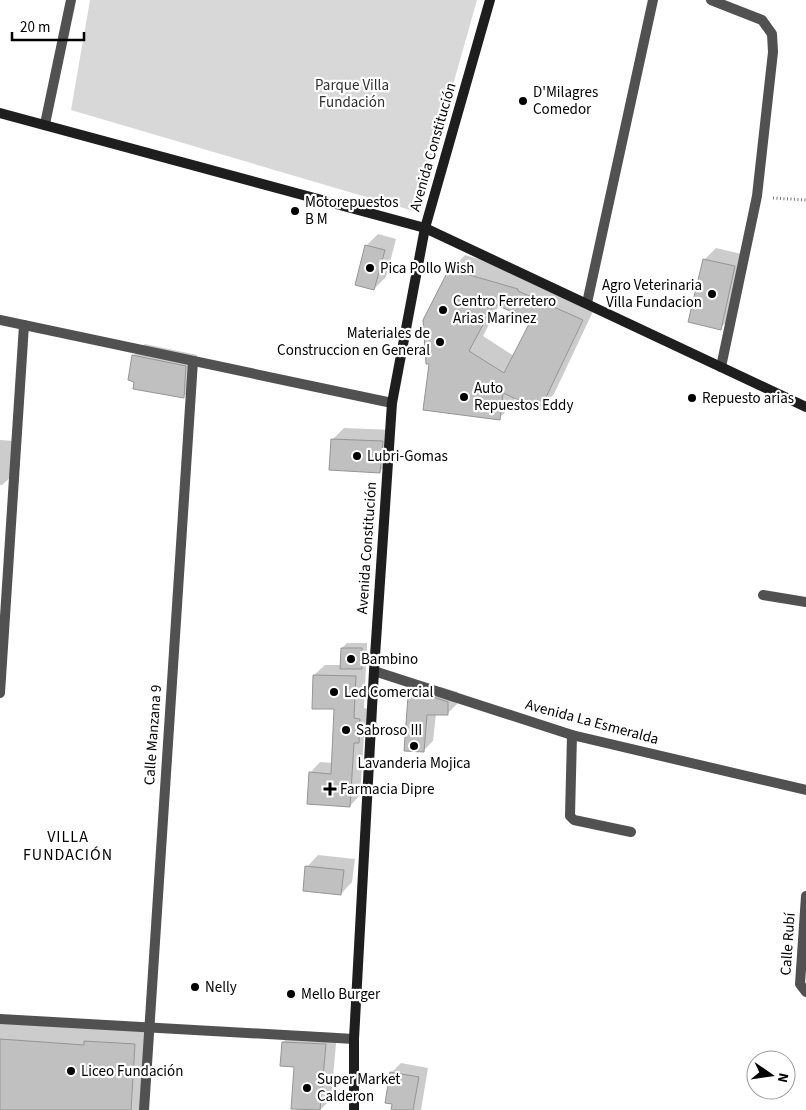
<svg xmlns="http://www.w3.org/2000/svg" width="806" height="1110" font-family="'Source Sans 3',sans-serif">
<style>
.green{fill:#d8d8d8}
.shadow{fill:#0003;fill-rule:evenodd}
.building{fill:#c0c0c0;stroke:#959595;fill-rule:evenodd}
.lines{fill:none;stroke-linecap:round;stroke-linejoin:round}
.path{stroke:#737373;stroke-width:3;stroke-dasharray:1 2.5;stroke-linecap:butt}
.lane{stroke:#515151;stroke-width:10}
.street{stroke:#515151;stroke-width:10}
.secondary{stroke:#1e1e1e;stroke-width:10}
.poi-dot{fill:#000;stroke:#fff;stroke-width:2}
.labels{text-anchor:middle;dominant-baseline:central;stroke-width:4.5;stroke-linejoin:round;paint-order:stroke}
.park-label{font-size:15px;fill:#2f2f2f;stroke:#fff}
.poi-label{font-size:15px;fill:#000;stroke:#fff;text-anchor:start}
.street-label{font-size:15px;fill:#000;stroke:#fff}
.neighbourhood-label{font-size:16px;letter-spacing:1px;fill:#000;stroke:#fff}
</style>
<rect width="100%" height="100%" fill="#fff"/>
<polygon class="green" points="90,0 477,0 417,212 71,110"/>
<g class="shadow">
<polygon points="378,234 396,239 386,277 374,289 366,246"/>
<polygon points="716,248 746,255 732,317 720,328 704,260"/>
<path d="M465,255L532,275L596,305L554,394L540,408L515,397L514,404L499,418L425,409L451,270ZM499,305L533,319L514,356L483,336Z"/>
<polygon points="145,344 197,355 195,386 183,397 136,382 133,356"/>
<polygon points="344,428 394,430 392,460 380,471 333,439"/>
<polygon points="0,440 15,441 14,474 2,485 0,485"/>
<polygon points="347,643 367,643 367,662 364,666 366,666 364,708 370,709 369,731 364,736 360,795 350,806 310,773 320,762 333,763 335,708 314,675 325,665 342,665 342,648"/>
<polygon points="420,686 441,687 458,692 457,704 447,714 436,714 433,741 423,751 409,696"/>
<polygon points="318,855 355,859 352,882 341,894 307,867"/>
<polygon points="0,1021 152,1028 146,1110 0,1110"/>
<polygon points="295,1031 337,1033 331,1099 320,1110 292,1108 296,1066 283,1042"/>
<polygon points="401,1063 428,1068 421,1110 392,1110 391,1073"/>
</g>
<g class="building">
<polygon points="365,245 385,250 374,290 355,285"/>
<polygon points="703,259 735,266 721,330 688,322"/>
<path d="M449,269L518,289V291L583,320L540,410L503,393L500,420L423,410L429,364H426L423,320ZM494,304L531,320L504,373L469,351Z"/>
<polygon points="132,355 186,366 184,398 133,389 134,382 128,380"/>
<polygon points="331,439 383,441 380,473 329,470"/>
<polygon points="341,648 362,648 362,669 340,669"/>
<polygon points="313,675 356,676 354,718 360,719 359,743 354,743 350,807 307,804 309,772 331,774 334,709 312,709"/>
<polygon points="408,696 430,696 448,702 448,715 427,715 424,752 404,751"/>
<polygon points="305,866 344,870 341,895 303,891"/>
<polygon points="0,1039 84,1045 84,1041 135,1044 131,1110 0,1110"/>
<polygon points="282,1042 326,1044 320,1110 291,1109 294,1067 280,1066"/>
<polygon points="390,1072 419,1077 413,1110 391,1110 392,1104 385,1103"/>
</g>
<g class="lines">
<polyline class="path" points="773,198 806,200"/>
<polyline class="lane" points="572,735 570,816 574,820 631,832"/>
<g class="street">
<polyline points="711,0 762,20 772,34 773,52 757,196 721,367"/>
<polyline points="45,124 71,0"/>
<polyline points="587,303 653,0"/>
<polyline points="0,320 392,403"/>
<polyline points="763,595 806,602"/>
<polyline points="374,671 572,735 806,790"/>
<polyline points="0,693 24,325"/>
<polyline points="806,896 800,984 806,992"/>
<polyline points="0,1019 354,1039"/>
<polyline points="144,1110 193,361"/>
</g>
<g class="secondary">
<polyline points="0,113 425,228 806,407"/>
<polyline points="354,1110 354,1039 374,671 392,403 425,228 490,0"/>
</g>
</g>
<g class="poi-dot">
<circle cx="523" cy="101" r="5"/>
<circle cx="295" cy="211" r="5"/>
<circle cx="370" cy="268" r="5"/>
<circle cx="712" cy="294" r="5"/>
<circle cx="443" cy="310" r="5"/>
<circle cx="440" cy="342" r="5"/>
<circle cx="464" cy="397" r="5"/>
<circle cx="692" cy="398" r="5"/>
<circle cx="357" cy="456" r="5"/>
<circle cx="351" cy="659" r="5"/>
<circle cx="334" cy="692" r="5"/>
<circle cx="346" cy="730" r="5"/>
<circle cx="414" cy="746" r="5"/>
<path d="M327.5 781.5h5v5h5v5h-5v5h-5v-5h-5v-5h5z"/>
<circle cx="195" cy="987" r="5"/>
<circle cx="291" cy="994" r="5"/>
<circle cx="71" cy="1071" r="5"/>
<circle cx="307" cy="1088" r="5"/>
</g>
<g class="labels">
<g class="park-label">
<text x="352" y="85">Parque Villa<tspan x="352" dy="17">Fundación</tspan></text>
</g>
<g class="poi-label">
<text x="533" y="92">D'Milagres<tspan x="533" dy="17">Comedor</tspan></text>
<text x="305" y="202">Motorepuestos<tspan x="305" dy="17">B M</tspan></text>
<text x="380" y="268">Pica Pollo Wish</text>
<text x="702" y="285" text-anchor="end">Agro Veterinaria<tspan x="702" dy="17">Villa Fundacion</tspan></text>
<text x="453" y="301">Centro Ferretero<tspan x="453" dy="17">Arias Marinez</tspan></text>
<text x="430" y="333" text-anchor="end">Materiales de<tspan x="430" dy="17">Construccion en General</tspan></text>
<text x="474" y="388">Auto<tspan x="474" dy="17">Repuestos Eddy</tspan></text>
<text x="702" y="398">Repuesto arias</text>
<text x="367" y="456">Lubri-Gomas</text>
<text x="361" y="659">Bambino</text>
<text x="344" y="692">Led Comercial</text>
<text x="356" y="730">Sabroso III</text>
<text x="414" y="763" text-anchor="middle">Lavanderia Mojica</text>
<text x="340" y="789">Farmacia Dipre</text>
<text x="205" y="987">Nelly</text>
<text x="301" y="994">Mello Burger</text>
<text x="81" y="1071">Liceo Fundación</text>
<text x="317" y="1079">Super Market<tspan x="317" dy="17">Calderon</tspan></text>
</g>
<g class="street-label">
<text transform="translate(433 147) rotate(-74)">Avenida Constitución</text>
<text transform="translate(367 548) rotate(-86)">Avenida Constitución</text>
<text transform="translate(592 722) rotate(15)">Avenida La Esmeralda</text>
<text transform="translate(153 735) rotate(-86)">Calle Manzana 9</text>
<text transform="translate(788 944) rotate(-86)">Calle Rubí</text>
</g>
<g class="neighbourhood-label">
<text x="68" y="837">VILLA<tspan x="68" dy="18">FUNDACIÓN</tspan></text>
</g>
</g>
<g transform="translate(771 1075) rotate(103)"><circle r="24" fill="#ffffff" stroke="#999999"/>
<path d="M0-4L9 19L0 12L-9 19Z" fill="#000000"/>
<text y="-8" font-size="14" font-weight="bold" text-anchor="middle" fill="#000000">N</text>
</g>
<path d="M12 32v8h72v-8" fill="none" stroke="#000000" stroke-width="2.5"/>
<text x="20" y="32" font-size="15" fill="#000000" stroke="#ffffff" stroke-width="4" paint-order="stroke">20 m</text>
</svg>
